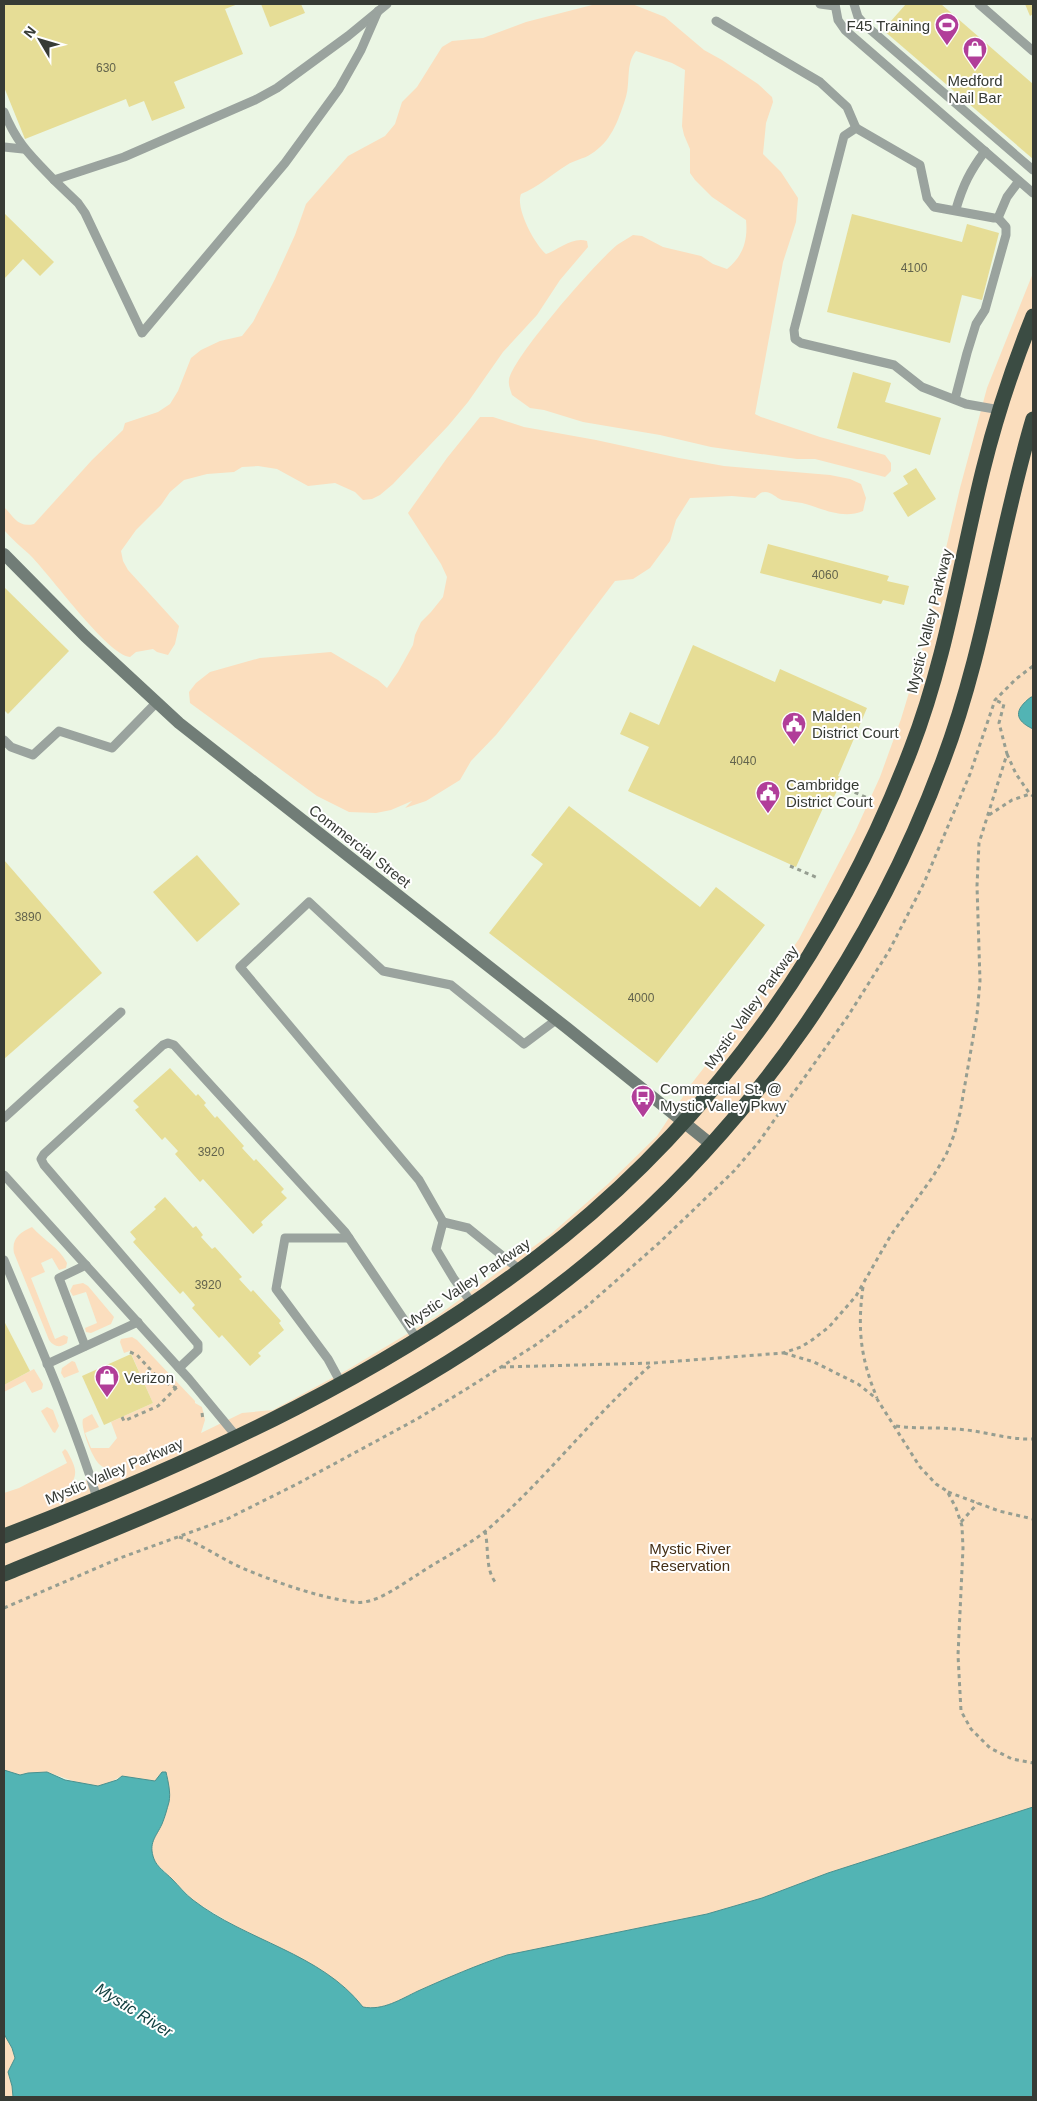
<svg xmlns="http://www.w3.org/2000/svg" width="1037" height="2101" font-family="Helvetica,sans-serif">
<style>
.green{fill:#fbdebe}
.water{fill:#52b4b4;stroke:#4a908e}
.building{fill:#e6dd96}
.lines{fill:none;stroke-linecap:round;stroke-linejoin:round}
.path{stroke:#969e91;stroke-width:3;stroke-dasharray:4 4;stroke-linecap:butt}
.lane{stroke:#9aa39e;stroke-width:9}
.secondary{stroke:#717d77;stroke-width:12}
.highway{stroke:#3b4c43;stroke-width:15}
.labels{text-anchor:middle;dominant-baseline:central;stroke-width:4;stroke-linejoin:round;paint-order:stroke}
.number-label{font-size:12px;fill:#63644d}
.poi-label{font-size:15px;fill:#373b35;stroke:#fff;text-anchor:start}
.street-label{font-size:15px;fill:#373b35;stroke:#fff}
.park-label{font-size:15px;fill:#442f16;stroke:#fff}
.water-label{font-size:16px;font-style:italic;fill:#0f3e3e;stroke:#fff}
</style>
<rect width="100%" height="100%" fill="#ebf6e4"/>
<g class="green">
<path d="M596,4H632L665,17L704,50L722,60L758,84L772,97L773,102L766,123L763,154L781,172L798,198L796,222L783,262L755,414L761,417L820,437L885,455L891,463V471L885,477L815,459H797L711,447L660,435L583,422L544,410L530,408L512,395C511,391 508,385 509,380C512,358 597,261 617,245C622,242 628,238 633,235L642,236L663,247L701,256L713,264L727,269C743,256 748,241 746,220L712,197L695,180L690,173V149L684,135L682,126L685,70L672,63L636,51C625,64 631,84 625,100C618,121 611,142 591,154C584,159 574,160 567,165C551,175 538,187 521,194C515,208 535,245 546,254C558,250 573,236 587,241L588,247L560,280L537,315L503,352L468,402L448,426L393,484L380,495L372,499L363,500L355,492L335,483L308,486L277,469L258,466L242,467L234,472L207,474L184,480L170,492L161,505L136,530L121,551L123,561L128,570L179,626L175,644L168,655L157,652L153,649L136,652L130,657C107,655 49,573 29,554C20,546 12,539 4,530V507C14,517 18,528 34,524L92,460L123,430L125,423L158,412L170,404L178,391L191,358L201,350L220,341L242,336L253,322L275,279L295,235L306,204L348,156L385,136L395,124L402,102L417,87L442,47L452,41L483,38L526,22Z"/>
<path d="M1033,273V1807L828,1873L762,1898L707,1914L507,1955C477,1965 447,1978 418,1991C401,1999 383,2011 363,2007L355,1997L319,1969L293,1954L237,1927L202,1906L192,1899L154,1861L152,1851L153,1838L163,1822L169,1802L155,1781L122,1776L103,1786H88L47,1772L28,1773L20,1775L4,1770V1493L19,1488L67,1463L62,1452L65,1449L67,1451C75,1466 80,1474 68,1488L113,1470C108,1469 103,1468 99,1464C92,1457 80,1427 83,1419L92,1414L99,1427L85,1433L91,1448H109L117,1438L111,1422L153,1403L130,1351L124,1353L120,1342L121,1339L132,1337L137,1340L195,1401V1403L202,1407L205,1420L201,1433L242,1413L273,1410L347,1370L437,1316L551,1234L608,1184L657,1136L692,1083L757,1000L799,939L855,832L880,777L901,719L924,643L960,488L987,388Z"/>
<path d="M480,417H493L524,427L596,440L679,458L724,466L830,475L850,479L861,484L866,498L863,511C842,520 822,508 802,503C795,502 789,501 782,500C776,498 772,492 765,492C760,492 758,496 755,498L732,496L690,498L676,520L670,541L650,568L633,579L615,581L539,681L496,735L471,761L460,780L426,801L405,808L412,801L391,810L376,813L349,812L317,796L190,703L189,692L196,683L210,672L260,658L331,652L378,680L387,688L398,672L413,645L415,635L421,622L431,612L443,597L447,577L441,564L408,513L447,458Z"/>
<path d="M32,1227C43,1240 59,1247 67,1263L66,1268L59,1270L52,1258L41,1263L45,1272L31,1278L55,1339L64,1335L68,1337L67,1343C60,1348 54,1347 49,1340L14,1253C11,1238 21,1232 32,1227Z"/>
<polygon points="83,1283 88,1286 114,1317 111,1324 91,1333 86,1332 85,1328 97,1323 86,1292 73,1296 70,1291 73,1285"/>
<polygon points="72,1361 75,1362 79,1372 64,1378 61,1373 62,1368"/>
<polygon points="34,1369 43,1384 42,1389 32,1393 25,1381 4,1392 4,1385"/>
<polygon points="47,1407 53,1410 59,1426 55,1433 53,1432 41,1411"/>
<polygon points="4,2034 12,2048 15,2058 8,2072 12,2086 13,2097 4,2097"/>
</g>
<g class="water">
<path d="M1031,697H1033V729C1014,720 1014,710 1031,697Z"/>
<path d="M4,1770L20,1775L28,1773L47,1772L65,1780L98,1786L117,1780L122,1776L155,1781L162,1772H166C168,1781 171,1793 169,1802C167,1809 165,1817 162,1824C156,1837 148,1843 154,1859C157,1867 166,1873 172,1879C179,1886 185,1894 193,1900C246,1941 321,1953 363,2007C383,2011 401,1999 418,1991C447,1978 477,1965 507,1955L707,1914L762,1898L828,1873L1033,1807V2097H13L12,2086L8,2072L15,2058L12,2048L4,2034Z"/>
</g>
<g class="building">
<polygon points="4,4 238,4 225,9 243,54 174,82 185,108 152,121 144,101 129,107 126,99 25,139 4,87"/>
<polygon points="261,4 301,4 305,13 270,27"/>
<polygon points="906,4 941,4 1033,84 1033,159 883,30"/>
<polygon points="1025,4 1033,4 1033,14 1030,16"/>
<polygon points="4,213 54,262 40,276 23,259 4,279"/>
<polygon points="852,214 962,242 967,224 999,233 982,300 962,295 950,343 827,312"/>
<polygon points="853,372 891,383 885,402 941,418 930,455 837,428"/>
<polygon points="916,468 936,499 908,517 893,493 908,484 903,476"/>
<polygon points="768,544 889,576 887,581 909,586 904,605 883,600 881,604 760,573"/>
<polygon points="4,587 69,651 8,714 4,710"/>
<polygon points="693,645 775,682 780,669 867,708 838,776 843,778 834,797 829,795 796,867 628,791 649,747 620,734 630,712 659,725"/>
<polygon points="569,806 700,907 716,887 765,925 657,1063 489,933 543,864 531,855"/>
<polygon points="197,855 240,904 197,942 153,892"/>
<polygon points="4,860 102,973 4,1059"/>
<polygon points="170,1068 196,1096 198,1094 206,1103 204,1105 215,1118 217,1116 244,1146 242,1148 254,1161 256,1159 284,1189 281,1192 287,1198 261,1222 263,1225 253,1234 203,1179 200,1182 175,1154 178,1151 165,1137 162,1140 135,1110 139,1107 133,1101"/>
<polygon points="165,1197 193,1228 196,1226 203,1235 201,1237 212,1249 215,1247 242,1277 239,1279 251,1292 253,1290 281,1321 279,1323 284,1330 258,1353 261,1356 250,1366 222,1335 219,1338 192,1308 195,1305 183,1291 180,1294 133,1242 136,1239 130,1232 156,1209 154,1207"/>
<polygon points="4,1321 30,1371 4,1385"/>
<polygon points="131,1354 153,1403 104,1425 82,1376"/>
</g>
<g class="lines">
<g class="path">
<polyline points="1007,754 1016,774 1030,794"/>
<polyline points="840,786 870,799"/>
<polyline points="989,815 1012,800 1030,794 1033,796"/>
<polyline points="790,866 818,878"/>
<path d="M863,1287C857,1330 861,1359 877,1398"/>
<polyline points="130,1352 137,1355 159,1379 180,1390"/>
<polyline points="784,1353 814,1362 858,1384 877,1399 920,1467 936,1484 947,1491 956,1508 962,1526 963,1548 958,1655 961,1711 971,1729 990,1748 1012,1759 1033,1763"/>
<polyline points="502,1367 653,1363 783,1353 801,1347 812,1340 829,1327 856,1296 891,1235 932,1178 946,1155 954,1135 960,1113 977,1015 980,981 977,886 979,843 1007,754 999,723 1004,704 995,700"/>
<polyline points="202,1413 203,1420"/>
<polyline points="122,1417 124,1421 158,1406 177,1387"/>
<path d="M896,1426C916,1429 935,1427 955,1429C981,1430 1007,1440 1033,1439"/>
<polyline points="948,1492 999,1511 1033,1519"/>
<polyline points="961,1522 978,1503"/>
<path d="M485,1531C489,1548 485,1570 496,1583"/>
<path d="M179,1537C202,1544 218,1557 240,1567C275,1582 314,1596 352,1602C374,1606 399,1586 417,1575C439,1560 466,1547 487,1530C546,1479 594,1415 652,1364"/>
<polyline points="4,1608 120,1558 227,1519 297,1484 417,1419 468,1388 537,1344 585,1308 659,1243 734,1171 758,1143 848,1016 889,951 924,883 970,774 995,700 1016,679 1033,666"/>
</g>
<g class="lane">
<polyline points="820,4 835,6"/>
<polyline points="835,4 838,20 845,30 1033,193"/>
<polyline points="854,4 858,17 865,25 1033,170"/>
<polyline points="979,4 1033,51"/>
<polyline points="716,21 820,82 847,107 856,128"/>
<path d="M4,112C17,144 31,156 54,180L124,157L255,100L277,88L348,36L387,4"/>
<polyline points="4,147 23,149"/>
<polyline points="54,180 78,203 85,213 142,333 285,163 339,89 361,50 378,11"/>
<path d="M956,209C963,185 970,171 985,151"/>
<polyline points="998,218 994,218 934,207 927,198 920,165 856,128 844,136 794,330 795,339 801,343 894,365 922,387 966,404 1000,410"/>
<polyline points="998,218 1007,197 1019,181"/>
<polyline points="955,399 967,353 976,324 985,310 1006,235 1006,227 998,218"/>
<polyline points="4,740 11,747 33,755 59,731 112,748 156,703"/>
<polyline points="4,1118 121,1012"/>
<polyline points="4,1175 189,1379 237,1437"/>
<polyline points="443,1222 419,1180 240,967 309,902 383,971 451,985 524,1044 556,1020"/>
<path d="M4,1260C37,1339 72,1417 97,1498"/>
<polyline points="472,1303 454,1279 436,1249 443,1222 468,1228 520,1270"/>
<polyline points="85,1346 59,1278 86,1265"/>
<polyline points="47,1364 138,1322"/>
<polyline points="179,1368 198,1350 198,1344 44,1165 41,1159 44,1154 163,1045 168,1043 174,1045 345,1232 417,1339"/>
<polyline points="341,1383 328,1359 276,1289 285,1238 349,1238"/>
</g>
<polyline class="secondary" points="4,554 85,636 179,723 567,1028 712,1145"/>
<g class="highway">
<path d="M4,1536C201,1460 399,1370 564,1236C721,1108 839,938 911,749C946,659 960,563 983,470C996,417 1013,366 1033,316"/>
<path d="M4,1574C80,1543 157,1513 232,1478C362,1417 493,1344 603,1250C756,1119 873,950 943,761C985,650 999,533 1033,419"/>
</g>
</g>
<defs>
<symbol id="stadium-pin" viewBox="-11 -11 22 30"><path d="M0 17L-7.5 6A9.5 9.5 0 1 1 7.5 6Z" fill="#b13e99" stroke="#fff"/><path d="M0-5a6.5 5 0 1 0 0 10a6.5 5 0 1 0 0-10ZM-3.5-1.8h7v3.6h-7Z" fill="#fff"/></symbol>
<symbol id="shop-pin" viewBox="-11 -11 22 30"><path d="M0 17L-7.5 6A9.5 9.5 0 1 1 7.5 6Z" fill="#b13e99" stroke="#fff"/><path d="M-5-2.5h2.3a2.7 3.5 0 0 1 5.4 0H5L5.5 6h-11ZM-1.5-2.5h3a1.5 2.3 0 0 0-3 0Z" fill="#fff"/></symbol>
<symbol id="civic-pin" viewBox="-11 -11 22 30"><path d="M0 17L-7.5 6A9.5 9.5 0 1 1 7.5 6Z" fill="#b13e99" stroke="#fff"/><path d="M-.6-6.5H3V-4.5H.6V-3L4-1V1h2V6H-6V1h2V-1L-.6-3ZM-1.2 2.5V6h2.4V2.5Z" fill="#fff"/></symbol>
<symbol id="bus-pin" viewBox="-11 -11 22 30"><path d="M0 17L-7.5 6A9.5 9.5 0 1 1 7.5 6Z" fill="#b13e99" stroke="#fff"/><path d="M-5-6H5V4H4V6H2V4H-2V6H-4V4H-5ZM-3.5-4V0h7V-4ZM-3.5 1.2v1.5H-2V1.2ZM2 1.2v1.5H3.5V1.2Z" fill="#fff"/></symbol>
</defs>
<g fill-rule="evenodd">
<use href="#stadium-pin" x="933" y="11" width="28" height="38"/>
<use href="#shop-pin" x="961" y="35" width="28" height="38"/>
<use href="#civic-pin" x="780" y="710" width="28" height="38"/>
<use href="#civic-pin" x="754" y="779" width="28" height="38"/>
<use href="#bus-pin" x="629" y="1083" width="28" height="38"/>
<use href="#shop-pin" x="93" y="1363" width="28" height="38"/>
</g>
<g class="labels">
<g class="number-label">
<text x="106" y="68">630</text>
<text x="914" y="268">4100</text>
<text x="825" y="575">4060</text>
<text x="743" y="761">4040</text>
<text x="28" y="917">3890</text>
<text x="641" y="998">4000</text>
<text x="211" y="1152">3920</text>
<text x="208" y="1285">3920</text>
</g>
<g class="poi-label">
<text x="930" y="25" text-anchor="end">F45 Training</text>
<text x="975" y="80" text-anchor="middle">Medford<tspan x="975" dy="17">Nail Bar</tspan></text>
<text x="812" y="715">Malden<tspan x="812" dy="17">District Court</tspan></text>
<text x="786" y="784">Cambridge<tspan x="786" dy="17">District Court</tspan></text>
<text x="660" y="1088">Commercial St. @<tspan x="660" dy="17">Mystic Valley Pkwy</tspan></text>
<text x="124" y="1377">Verizon</text>
</g>
<g class="street-label">
<text transform="translate(929 621) rotate(-76)">Mystic Valley Parkway</text>
<text transform="translate(360 846) rotate(38)">Commercial Street</text>
<text transform="translate(751 1007) rotate(-54)">Mystic Valley Parkway</text>
<text transform="translate(467 1283) rotate(-34)">Mystic Valley Parkway</text>
<text transform="translate(114 1471) rotate(-23)">Mystic Valley Parkway</text>
</g>
<g class="park-label">
<text x="690" y="1548">Mystic River<tspan x="690" dy="17">Reservation</tspan></text>
</g>
<g class="water-label">
<text transform="translate(134 2010) rotate(32)">Mystic River</text>
</g>
</g>
<rect width="1037" height="2101" fill="none" stroke="#373b35" stroke-width="10"/>
<g transform="translate(40 40) rotate(308)" stroke="#ffffff" stroke-width="4" paint-order="stroke">
<path d="M0-4L9 19L0 12L-9 19Z" fill="#373b35"/>
<text y="-8" font-size="14" font-weight="bold" text-anchor="middle" fill="#373b35">N</text>
</g>
</svg>
